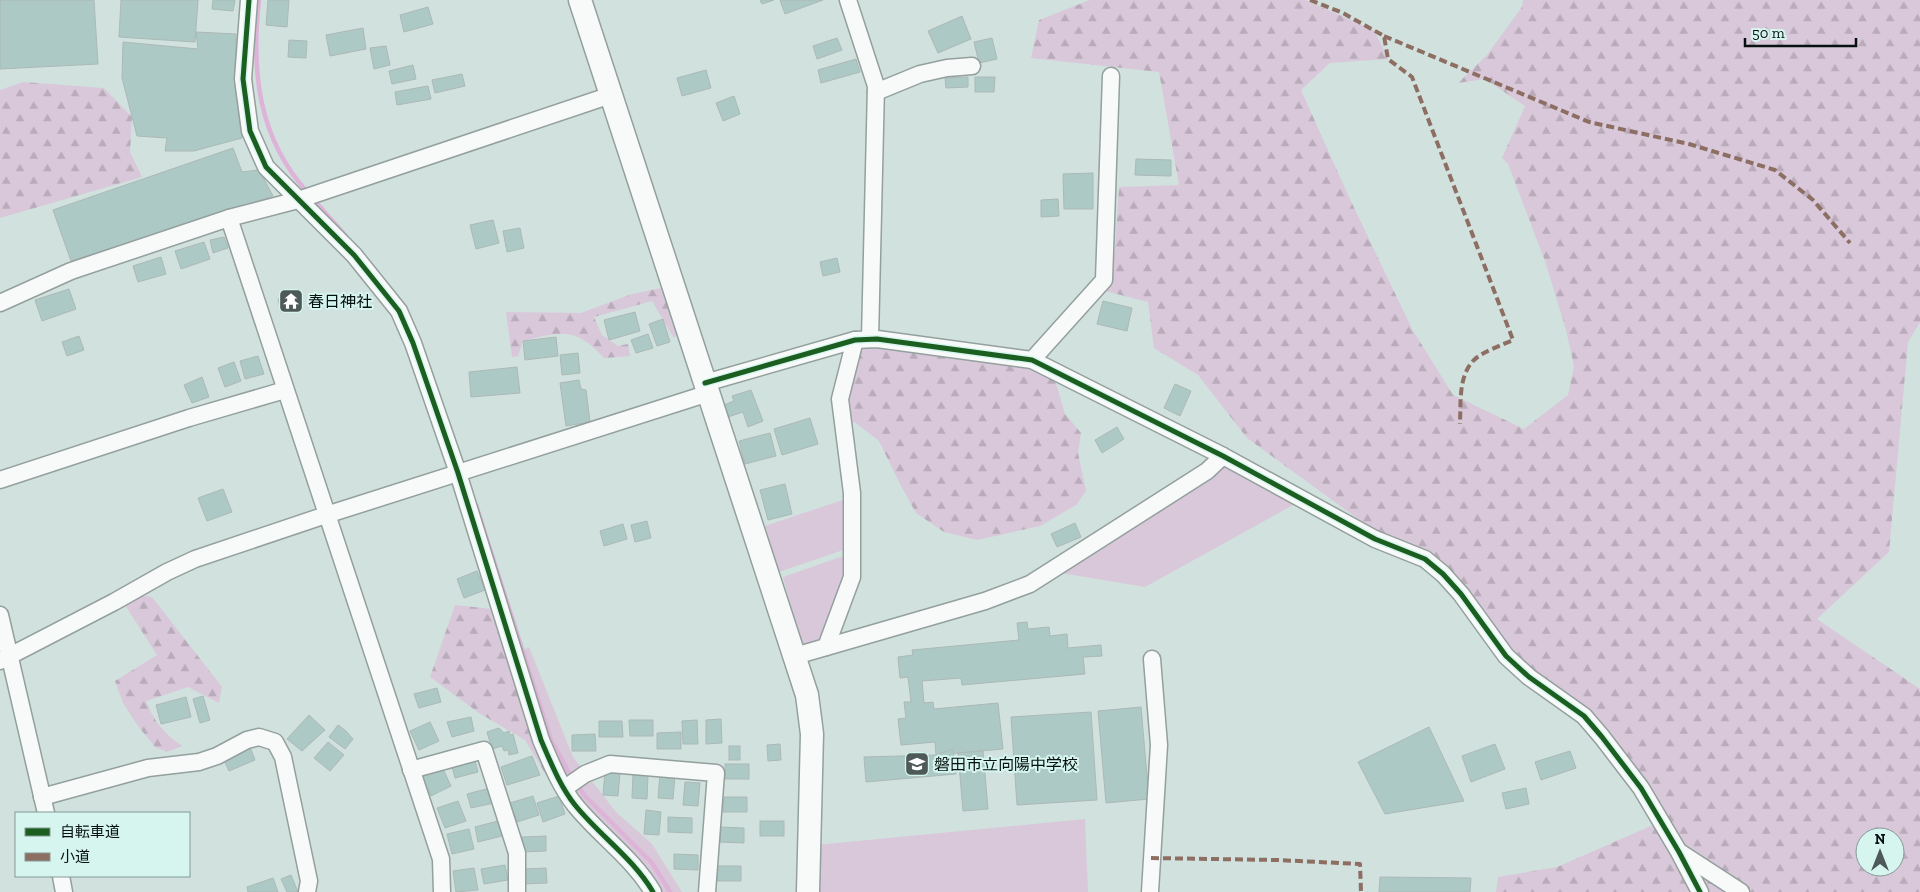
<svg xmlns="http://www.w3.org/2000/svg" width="1920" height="892" font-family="'Zilla Slab','Noto Sans JP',serif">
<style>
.grass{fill:#d9c8da}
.forest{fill:url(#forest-firs);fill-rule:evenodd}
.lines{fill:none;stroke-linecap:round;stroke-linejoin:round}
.stream{stroke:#deb3d8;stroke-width:4.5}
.building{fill:#adc9c5;stroke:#acb9b6}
.street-casing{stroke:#93a09d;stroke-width:19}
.secondary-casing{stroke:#93a09d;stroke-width:25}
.street{stroke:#f8fafa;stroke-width:16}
.secondary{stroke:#f8fafa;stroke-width:22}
.quiet{stroke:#8d6e63;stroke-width:4;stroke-dasharray:8 4;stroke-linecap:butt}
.cycleway-casing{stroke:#d7f5ef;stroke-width:8}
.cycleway{stroke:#1b5e20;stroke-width:5}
.labels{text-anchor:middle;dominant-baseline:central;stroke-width:4;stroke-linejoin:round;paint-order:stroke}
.poi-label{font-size:16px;fill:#071210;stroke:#d7f5ef;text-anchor:start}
</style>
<defs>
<pattern id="forest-firs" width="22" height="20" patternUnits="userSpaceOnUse" patternTransform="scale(1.25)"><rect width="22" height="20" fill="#d9c8da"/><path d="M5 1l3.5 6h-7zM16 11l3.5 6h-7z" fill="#b9abba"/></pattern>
</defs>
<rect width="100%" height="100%" fill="#d1e1de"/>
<g class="grass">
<polygon points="1223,456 1304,499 1145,587 1049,571"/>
<polygon points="852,497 852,547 779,572 765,526"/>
<polygon points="852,553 826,647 803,653 783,577"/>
<polygon points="529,647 573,757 616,812 652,844 682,892 654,892 578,808 515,656"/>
<polygon points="1085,819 1088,892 815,892 816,845"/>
</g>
<g class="forest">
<path d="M1090,0H1305L1374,30L1388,59L1330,63L1301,90L1348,195L1412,329L1453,395L1524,429L1568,395L1574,366L1566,330L1545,261L1508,164L1502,158L1525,106L1485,79L1458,83L1487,55L1522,7L1523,0H1920V322L1908,342L1889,552L1817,619L1920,689V892H1496L1498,877L1557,867L1660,822L1580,713L1520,669L1461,594L1247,438L1198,375L1154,348L1148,302L1105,291L1115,250L1119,187L1179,185L1159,72L1031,58L1039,20ZM1865,837H1895V867H1865Z"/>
<polygon points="23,82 104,88 132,117 130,152 142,177 0,218 0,90"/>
<path d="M661,288L667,297L680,332L674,338L652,301L594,317L602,335L618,346L628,344L630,356L604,358C576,327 561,331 523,341L518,356L512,357L506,312L581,313L632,294Z"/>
<polygon points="855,340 1052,370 1065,414 1081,433 1078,453 1086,491 1076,505 1040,526 977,540 944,532 916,513 900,484 879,441 856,423 841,419"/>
<path d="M138,595L152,597L222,687L219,703L188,687L146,701C154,722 164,733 182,746L167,752L155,747L138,726L123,703L115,681L157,655L125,605Z"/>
<polygon points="455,605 501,610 562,785 546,775 525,740 479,713 430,677"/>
</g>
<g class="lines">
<g class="stream">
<path d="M259,0C251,71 258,138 308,193"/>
<polyline points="313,199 346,236"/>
<polyline points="476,505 551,740 572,778"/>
<polyline points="577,784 584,795 652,863 670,892"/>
</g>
</g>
<g class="building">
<polygon points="0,0 94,0 98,64 0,69"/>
<polygon points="121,0 198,0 195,42 119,37"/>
<polygon points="213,0 235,0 233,11 212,9"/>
<polygon points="268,0 289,0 287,27 266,25"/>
<polygon points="760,0 774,0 762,4"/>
<polygon points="780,0 823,0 785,14"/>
<polygon points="428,7 433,24 404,32 400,15"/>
<polygon points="962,16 971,39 938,53 928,31"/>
<polygon points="363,28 366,49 330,56 326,35"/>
<polygon points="196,32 236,34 235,83 242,138 194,151 165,151 167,138 137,136 122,78 123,42 198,49"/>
<polygon points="837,38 842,50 817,59 813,46"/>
<polygon points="992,38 997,59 979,63 974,42"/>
<polygon points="289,40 307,41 306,58 288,57"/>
<polygon points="386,46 390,65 374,69 370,48"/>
<polygon points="856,59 860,72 821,83 818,70"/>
<polygon points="413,65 416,79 392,84 389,71"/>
<polygon points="706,70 711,88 682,96 677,78"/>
<polygon points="462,74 465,86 435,93 432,80"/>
<polygon points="968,77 968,87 946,88 945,78"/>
<polygon points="975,77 995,77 994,92 975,92"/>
<polygon points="428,86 431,99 397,105 395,92"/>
<polygon points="734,96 740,114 723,121 716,103"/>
<polygon points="233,148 242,172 259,170 273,196 71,261 53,210"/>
<polygon points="1136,159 1171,160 1171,176 1135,175"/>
<polygon points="1093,173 1093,209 1064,209 1063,174"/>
<polygon points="1058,199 1059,216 1041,217 1041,200"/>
<polygon points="493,220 499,243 476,249 470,225"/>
<polygon points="520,228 524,248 507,252 503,231"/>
<polygon points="224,237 228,248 213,253 210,240"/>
<polygon points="204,242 210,259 181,269 175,251"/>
<polygon points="161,257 166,274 138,282 133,266"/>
<polygon points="837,258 840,272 823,276 820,262"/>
<polygon points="69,289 76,309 42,321 35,300"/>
<polygon points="294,294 298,307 281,312 278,299"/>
<polygon points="1103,301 1132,308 1127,331 1097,324"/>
<polygon points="635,312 640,331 609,340 604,320"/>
<polygon points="663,319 670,342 657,346 649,324"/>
<polygon points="648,334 653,348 636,353 631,340"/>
<polygon points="79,336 84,350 67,356 62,342"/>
<polygon points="556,337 558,356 525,360 523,341"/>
<polygon points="578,353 580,373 562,375 560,355"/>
<polygon points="258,356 264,374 245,379 240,361"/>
<polygon points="234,362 241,381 225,387 218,368"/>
<polygon points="517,367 520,393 471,397 469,372"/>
<polygon points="202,377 209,397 192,403 184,385"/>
<polygon points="579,380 581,389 586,390 590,422 566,426 560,383"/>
<polygon points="1175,384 1191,391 1180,416 1164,408"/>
<polygon points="751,390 763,421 748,427 743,412 728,417 724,405 734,401 732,396"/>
<polygon points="810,418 818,444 782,455 774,429"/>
<polygon points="1117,427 1124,439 1102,453 1095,440"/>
<polygon points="770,433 776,456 745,464 739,441"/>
<polygon points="785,484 792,514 768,520 760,490"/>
<polygon points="223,489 232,512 207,521 198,498"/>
<polygon points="647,521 651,538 635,542 631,525"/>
<polygon points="1075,523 1081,537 1057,547 1051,534"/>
<polygon points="623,524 627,539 604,546 600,531"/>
<polygon points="477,571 485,590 464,598 457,579"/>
<polygon points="1027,622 1028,629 1049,627 1050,636 1067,634 1068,648 1101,645 1102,656 1083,657 1085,674 962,685 961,678 922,681 924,703 933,702 934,709 998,703 1003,749 936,755 935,742 901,745 898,719 906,718 904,702 911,702 908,677 900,678 898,657 913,655 912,650 1019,640 1017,623"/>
<polygon points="437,688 441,702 419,708 414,694"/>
<polygon points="203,696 210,720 200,723 193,699"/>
<polygon points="186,697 191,717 161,724 156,705"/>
<polygon points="1141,707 1149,799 1106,803 1098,711"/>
<polygon points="1091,712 1097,800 1017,805 1011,717"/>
<polygon points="309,715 325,730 302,751 287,739"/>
<polygon points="471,717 474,731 452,737 447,722"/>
<polygon points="721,719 722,743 706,744 706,720"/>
<polygon points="629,720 653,720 653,736 630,736"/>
<polygon points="697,720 698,744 683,744 682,721"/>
<polygon points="599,721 622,721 623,737 599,737"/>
<polygon points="430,722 439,741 419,750 410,731"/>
<polygon points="338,725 346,731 353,739 345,749 329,737"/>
<polygon points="1429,727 1464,801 1385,814 1358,762"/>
<polygon points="499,728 504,733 509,731 510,735 513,734 518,753 509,755 508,750 504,751 502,746 492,749 487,732"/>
<polygon points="681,732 681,749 657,749 657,733"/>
<polygon points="595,734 596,751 572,751 572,735"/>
<polygon points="328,742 344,755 330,771 314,758"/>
<polygon points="780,744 781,760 768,761 767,745"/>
<polygon points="1495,744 1505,769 1471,782 1462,756"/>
<rect x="729" y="746" width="11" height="14"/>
<polygon points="250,747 255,760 229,771 223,758"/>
<polygon points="953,749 956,774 866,782 864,757 936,755"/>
<polygon points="983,751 988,809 963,811 958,753"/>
<polygon points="1570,751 1576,768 1541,780 1535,762"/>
<polygon points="532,756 540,775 507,785 501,767"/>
<polygon points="474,757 478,772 455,778 451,763"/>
<rect x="725" y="764" width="24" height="15"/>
<polygon points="442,767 451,786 431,796 422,777"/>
<polygon points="605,771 620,773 618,796 603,795"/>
<polygon points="633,774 648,775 647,799 632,798"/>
<polygon points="660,774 675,776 673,799 658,798"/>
<polygon points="685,782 700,783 698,806 683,805"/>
<polygon points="490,788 494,803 471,808 467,794"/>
<polygon points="1526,788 1529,804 1506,809 1502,793"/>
<polygon points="533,796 539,815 517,822 510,803"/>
<polygon points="559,796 565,814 543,822 537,803"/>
<polygon points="724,797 747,797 747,812 723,812"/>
<polygon points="458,801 466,821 445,828 437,808"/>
<polygon points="646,810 661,812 659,835 644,834"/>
<polygon points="668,817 692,818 692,833 668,832"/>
<polygon points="498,821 502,836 478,842 475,827"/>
<rect x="760" y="821" width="24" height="15"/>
<polygon points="720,827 744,828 744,843 720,842"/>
<polygon points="469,829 474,849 452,854 447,834"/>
<polygon points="546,836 546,851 522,852 522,837"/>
<polygon points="674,854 698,855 698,870 674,869"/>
<polygon points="505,865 508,880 484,884 481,869"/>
<polygon points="718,866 741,866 741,881 717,881"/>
<polygon points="474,868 478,890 456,892 453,871"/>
<polygon points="546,868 547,883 523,884 522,869"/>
<polygon points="291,875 298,892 287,892 281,879"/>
<polygon points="1380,877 1471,878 1470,892 1379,892"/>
<polygon points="273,878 278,892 248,892 247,887"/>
</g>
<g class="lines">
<defs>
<g id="street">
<path d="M249,0L243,79L250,131L266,167L354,255L399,311L413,343L458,473L541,740C551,763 560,786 575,805C600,836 633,858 653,892"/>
<polyline points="848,0 876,86 870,339"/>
<polyline points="876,92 920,74 947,68 972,66"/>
<polyline points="229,218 441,859 442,892"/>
<polyline points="0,303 71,271 229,218 298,200 611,95"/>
<polyline points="1032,360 1104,280 1111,76"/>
<polyline points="705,383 855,340 877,339 1032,360 1223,456 1375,539 1425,559 1443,574 1461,594 1506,656 1529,677 1584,716 1602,737 1641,788 1679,852 1700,892"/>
<polyline points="0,480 189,418 285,390"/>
<polyline points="0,615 46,813"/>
<polyline points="826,647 852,577 852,493 840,399 855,340"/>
<polyline points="795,656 985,601 1030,584 1207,471 1223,456"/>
<polyline points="0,661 114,602 167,572 195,559 326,515 709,393"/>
<polyline points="411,770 484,750 517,853 517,892"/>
<polyline points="565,788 585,774 610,764 716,773 707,892"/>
<polyline points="42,797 148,768 199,762 217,756 247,740 259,737 275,742 283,757 309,881 307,892"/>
<polyline points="1681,853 1741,892"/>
<polyline points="61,876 64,892"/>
<polyline points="1150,892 1159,745 1152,659"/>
</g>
<polyline id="secondary" points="580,0 807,695 812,734 808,892"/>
</defs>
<use href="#street" class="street-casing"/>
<use href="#secondary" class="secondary-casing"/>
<use href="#street" class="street"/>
<use href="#secondary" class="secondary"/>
<g class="quiet">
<path d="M1310,0L1343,13L1384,36L1388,59L1412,77L1513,340C1502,345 1482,352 1474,360C1458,376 1461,403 1460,424"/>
<polyline points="1384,36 1589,122 1689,144 1775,170 1813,200 1850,243"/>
<polyline points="1151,858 1278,860 1360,864 1361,892"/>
</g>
<defs>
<g id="cycleway">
<path d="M249,0L243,79L250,131L266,167L354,255L399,311L413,343L458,473L541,740C551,763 560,786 575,805C600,836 633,858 653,892"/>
<polyline points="705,383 855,340 877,339 1032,360 1223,456 1375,539 1425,559 1443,574 1461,594 1506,656 1529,677 1584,716 1602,737 1641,788 1679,852 1700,892"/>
</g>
</defs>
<use href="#cycleway" class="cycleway-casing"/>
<use href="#cycleway" class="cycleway"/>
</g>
<defs>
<symbol id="temple-square" viewBox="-11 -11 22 22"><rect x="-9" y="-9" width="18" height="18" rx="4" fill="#4e5a58" stroke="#d7f5ef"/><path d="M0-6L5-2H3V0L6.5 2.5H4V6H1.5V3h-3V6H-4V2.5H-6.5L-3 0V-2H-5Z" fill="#fff"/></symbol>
<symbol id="school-square" viewBox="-11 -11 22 22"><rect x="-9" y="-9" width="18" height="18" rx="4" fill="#4e5a58" stroke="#d7f5ef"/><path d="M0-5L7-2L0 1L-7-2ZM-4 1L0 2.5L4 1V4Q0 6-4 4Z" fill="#fff"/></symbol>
</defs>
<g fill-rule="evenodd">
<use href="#temple-square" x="277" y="287" width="28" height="28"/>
<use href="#school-square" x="903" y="750" width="28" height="28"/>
</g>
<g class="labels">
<g class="poi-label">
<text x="308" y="301">春日神社</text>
<text x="934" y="764">磐田市立向陽中学校</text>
</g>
</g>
<rect x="15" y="812" width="175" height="65" fill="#d7f5ef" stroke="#849a96"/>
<rect x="25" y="828" width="25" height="8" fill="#1b5e20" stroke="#849a96"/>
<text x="60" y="837" font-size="15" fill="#071210">自転車道</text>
<rect x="25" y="853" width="25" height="8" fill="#8d6e63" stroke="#849a96"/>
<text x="60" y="862" font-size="15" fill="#071210">小道</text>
<g transform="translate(1880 852)"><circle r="24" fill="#d7f5ef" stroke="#849a96"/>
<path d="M0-4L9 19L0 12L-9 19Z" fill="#4e5a58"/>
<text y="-8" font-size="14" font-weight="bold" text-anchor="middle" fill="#071210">N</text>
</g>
<path d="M1745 38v8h111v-8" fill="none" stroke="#071210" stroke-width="2.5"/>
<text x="1752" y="38" font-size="15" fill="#071210" stroke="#d7f5ef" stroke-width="4" paint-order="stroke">50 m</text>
</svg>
